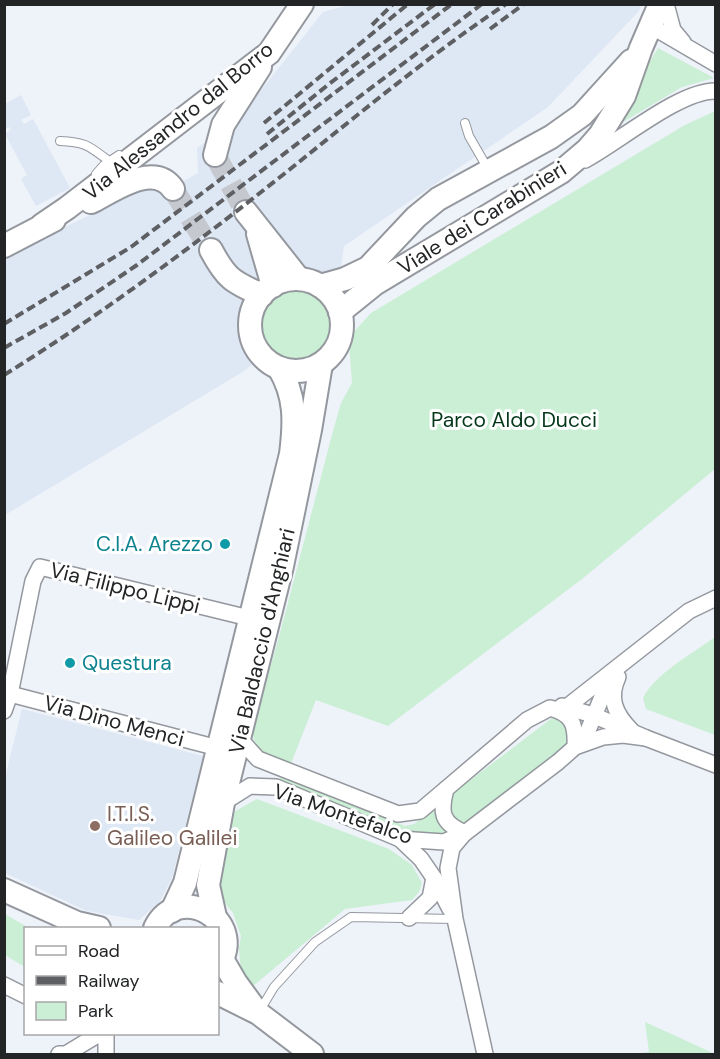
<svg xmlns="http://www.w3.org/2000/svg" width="720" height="1059" font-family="'DM Sans',sans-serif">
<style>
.built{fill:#dee7f4}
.green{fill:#caefd4}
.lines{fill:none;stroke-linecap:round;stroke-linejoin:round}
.secondary-tunnel{stroke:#c5c9cf;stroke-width:22;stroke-dasharray:22 11;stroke-linecap:butt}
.service-casing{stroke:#94989e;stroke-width:10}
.minor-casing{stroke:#94989e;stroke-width:18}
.secondary-casing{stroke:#94989e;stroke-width:26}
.service{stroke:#fff;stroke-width:8}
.minor{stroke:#fff;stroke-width:15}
.secondary{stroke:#fff;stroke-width:22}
.rail{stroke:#5d5f63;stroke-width:4;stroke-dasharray:9 4.5;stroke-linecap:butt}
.culture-dot{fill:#0f9aa8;stroke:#fff;stroke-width:2}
.education-dot{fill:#8d6e63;stroke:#fff;stroke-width:2}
.labels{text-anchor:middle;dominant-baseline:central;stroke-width:6;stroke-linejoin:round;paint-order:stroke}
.street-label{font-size:21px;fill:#222426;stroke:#fff}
.park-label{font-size:21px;fill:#04371a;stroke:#fff}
.culture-label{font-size:21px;fill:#0d838f;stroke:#fff;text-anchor:end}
.education-label{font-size:21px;fill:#785e54;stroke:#fff;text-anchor:start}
</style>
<rect width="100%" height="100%" fill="#eef2f9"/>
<g class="built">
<polygon points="353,4 641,5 639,11 548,107 344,246 337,293 244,371 5,515 5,256 150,186 164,192 198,173 197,148 219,133 258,94 323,12"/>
<polygon points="21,95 31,115 21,120 24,124 33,119 70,188 36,206 21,179 27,175 5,134 11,130 9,127 5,129 5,104"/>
<polygon points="22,709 203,756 172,878 160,901 139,920 87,911 5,873 5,778"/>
</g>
<g class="green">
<polygon points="658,48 714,78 682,87 608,131"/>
<polygon points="713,112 715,112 715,469 582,579 388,726 316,700 290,766 258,754 252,732 280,633 333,431 341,403 352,383 349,342 351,335 371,313 685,125"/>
<circle cx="297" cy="326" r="35"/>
<path d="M715,637V735L646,709L643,698C655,674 693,653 715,637Z"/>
<polygon points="552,718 562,721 570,730 570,737 564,746 471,822 462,824 451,818 447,806 452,794"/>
<path d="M281,775L405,826L414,824L438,807L454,832C437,837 419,836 402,831L279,782Z"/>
<polygon points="257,799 389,849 412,865 422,883 419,892 412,900 345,909 253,986 241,971 239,949 241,936 233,913 224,902 217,881 232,813"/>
<polygon points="5,914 29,928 26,928 25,967 5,955"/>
<polygon points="645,1022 715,1054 633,1054 649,1052"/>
</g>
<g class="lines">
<g class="secondary-tunnel">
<polyline points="215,155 246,212"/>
<polyline points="173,189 211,250"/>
</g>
<defs>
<g id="service">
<polyline points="465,123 469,136 488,169"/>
<path d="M60,141C86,142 89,146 109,161"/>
<polyline points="96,174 104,165 119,155"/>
<polyline points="259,1012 274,987 315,942 351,917 455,919"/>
</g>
<g id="minor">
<polyline points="666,4 673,30 683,42"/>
<polyline points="651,26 716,64"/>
<path d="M585,160C619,142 680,90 716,91"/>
<path d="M618,677C608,698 615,714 631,730"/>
<polyline points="10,694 218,748"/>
<polyline points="562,706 593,715 646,738 716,765"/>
<polyline points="568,706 689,611 716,598"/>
<polyline points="4,711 10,694 33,581 40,567 249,618"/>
<polyline points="239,738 258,759 398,814 420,811 446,789"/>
<path d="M575,747C576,725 573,714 550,708L527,720L446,789C440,812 441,823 465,833L558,762L575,747L603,737L623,735L646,738"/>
<polyline points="575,747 587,733 611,675"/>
<polyline points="223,803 250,786 276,787 400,839 444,842 465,833"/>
<polyline points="463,835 452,848 448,868 455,919 485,1054"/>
<polyline points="400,839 421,859 434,878 450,909"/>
<polyline points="409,918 430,898 434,878"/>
<polyline points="4,985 26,996"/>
<polyline points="59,1054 66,1054 99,1034"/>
<polyline points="106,1054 106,1034"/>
</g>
<g id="secondary">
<polyline points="215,155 223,125 260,67"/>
<path d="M91,202C113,191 154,161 173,189"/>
<polyline points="246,212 299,279"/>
<polyline points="42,225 67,208 269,53 302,4"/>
<polyline points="258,234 273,286"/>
<polyline points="4,246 54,220"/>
<path d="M211,250C226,278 232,282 262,295"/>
<circle cx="296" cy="325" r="46"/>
<polyline points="320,286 345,279 368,268 416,217 438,199 551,137 582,115 631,61"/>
<polyline points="340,312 376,283 561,172 587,150 600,135 624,96 641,48 660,4"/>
<polyline points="4,890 77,923 99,928"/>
<path d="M172,911L185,883L291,454C295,422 296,396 279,368"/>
<polyline points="215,917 208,885 223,803 282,566 310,430 321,364"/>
<path d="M155,928C178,881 249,920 218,966"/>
<polyline points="222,959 236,983 255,1009"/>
<polyline points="218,993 258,1013 312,1054"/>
</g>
</defs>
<use href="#service" class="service-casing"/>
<use href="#minor" class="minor-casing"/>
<use href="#secondary" class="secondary-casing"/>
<use href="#service" class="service"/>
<use href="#minor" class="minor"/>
<use href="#secondary" class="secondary"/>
<g class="rail">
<polyline points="372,25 393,4"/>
<polyline points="490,29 524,4"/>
<polyline points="264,123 408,4"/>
<polyline points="267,134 329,84 435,4"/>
<polyline points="4,324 131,247 452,4"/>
<polyline points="4,348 66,313 137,265 482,4"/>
<path d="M4,375C104,313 197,243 289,170C360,113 430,55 506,4"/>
</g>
</g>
<g class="culture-dot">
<circle cx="225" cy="544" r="6"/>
<circle cx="70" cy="663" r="6"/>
</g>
<circle class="education-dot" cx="95" cy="826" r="6"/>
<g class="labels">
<g class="street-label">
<text transform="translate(178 121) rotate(-39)">Via Alessandro dal Borro</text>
<text transform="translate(482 218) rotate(-32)">Viale dei Carabinieri</text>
<text transform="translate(125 588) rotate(14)">Via Filippo Lippi</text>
<text transform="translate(262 641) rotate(-77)">Via Baldaccio d'Anghiari</text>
<text transform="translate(114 721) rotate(15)">Via Dino Menci</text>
<text transform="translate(343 814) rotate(19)">Via Montefalco</text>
</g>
<g class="park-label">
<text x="514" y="420">Parco Aldo Ducci</text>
</g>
<g class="culture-label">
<text x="213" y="544">C.I.A. Arezzo</text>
<text x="82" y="663" text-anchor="start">Questura</text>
</g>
<g class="education-label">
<text x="107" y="814">I.T.I.S.<tspan x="107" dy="24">Galileo Galilei</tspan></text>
</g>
</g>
<rect width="720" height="1059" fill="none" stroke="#222426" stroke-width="12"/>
<rect x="24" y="927" width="195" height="108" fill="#ffffff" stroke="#a7a7a8" stroke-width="1.5"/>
<rect x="36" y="946" width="30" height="9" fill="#ffffff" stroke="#a7a7a8" stroke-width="1.5"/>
<text x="78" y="957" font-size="18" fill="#222426">Road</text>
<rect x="36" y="976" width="30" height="9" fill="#5d5f63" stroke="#a7a7a8" stroke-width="1.5"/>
<text x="78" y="987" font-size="18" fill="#222426">Railway</text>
<rect x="36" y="1002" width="30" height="18" fill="#caefd4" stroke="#a7a7a8" stroke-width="1.5"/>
<text x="78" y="1017" font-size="18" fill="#222426">Park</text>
</svg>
